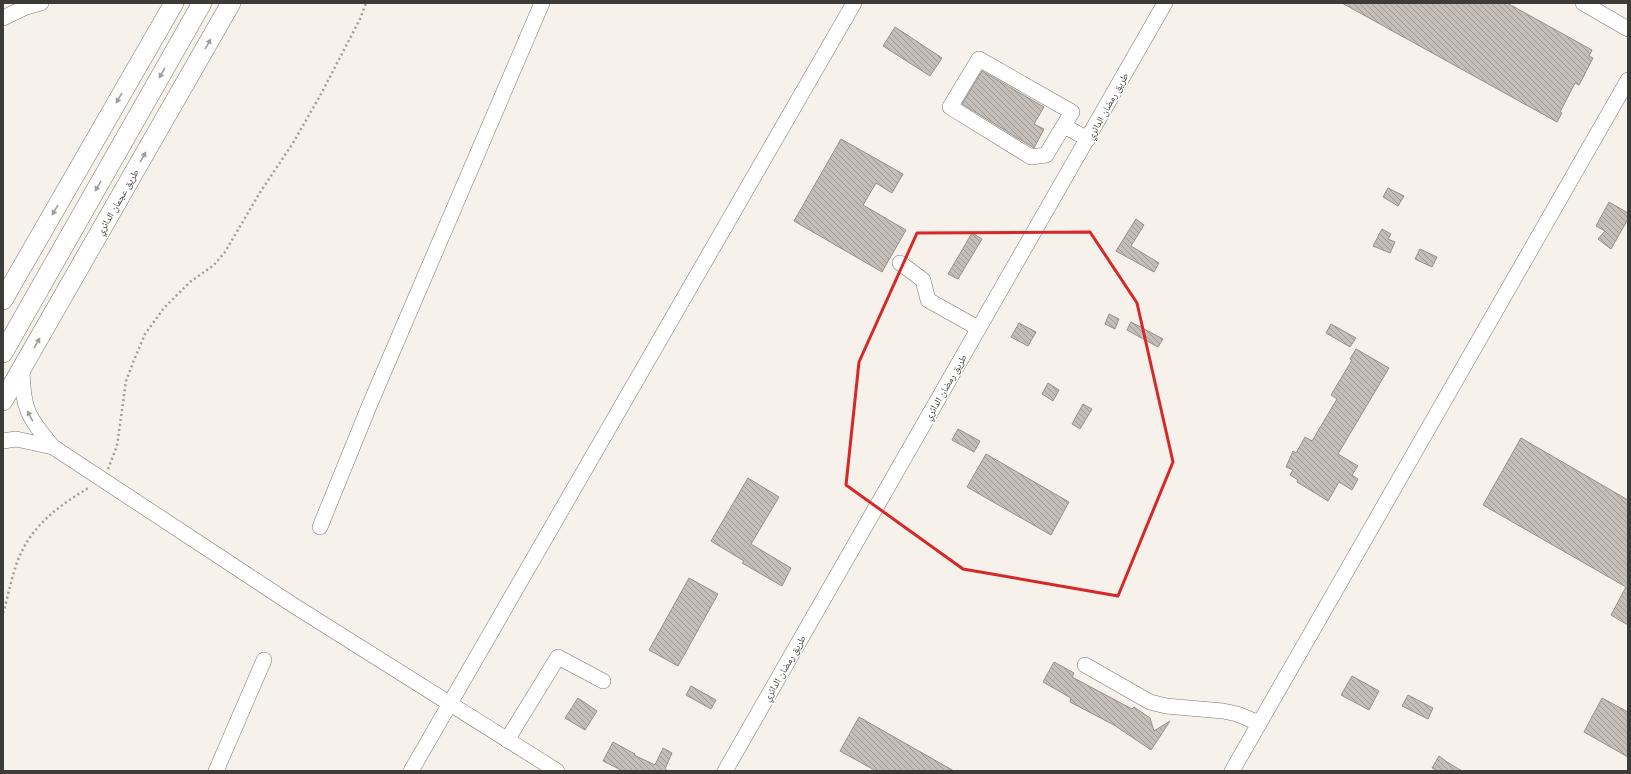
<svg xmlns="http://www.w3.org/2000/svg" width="1631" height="774" font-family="'Golos Text','Noto Naskh Arabic',sans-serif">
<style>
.building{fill:url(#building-back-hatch);stroke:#97908c}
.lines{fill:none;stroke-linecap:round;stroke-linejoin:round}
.minor-casing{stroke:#7a7670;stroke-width:16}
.major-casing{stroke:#7a7670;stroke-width:20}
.path{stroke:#a19d98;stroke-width:2.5;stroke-dasharray:2 3;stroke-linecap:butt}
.minor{stroke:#fff;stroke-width:15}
.major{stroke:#fff;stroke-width:19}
.oneway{fill:#9e9d9c}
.marked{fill:none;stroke:#d62828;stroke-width:3;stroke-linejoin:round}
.labels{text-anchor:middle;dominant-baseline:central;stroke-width:3;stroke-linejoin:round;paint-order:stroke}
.street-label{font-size:10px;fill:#3c3b38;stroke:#fff}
</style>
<defs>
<pattern id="building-back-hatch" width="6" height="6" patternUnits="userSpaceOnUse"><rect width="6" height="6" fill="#c4bdb8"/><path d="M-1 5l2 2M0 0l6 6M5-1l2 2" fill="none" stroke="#a09b97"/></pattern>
</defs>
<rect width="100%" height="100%" fill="#f6f1ea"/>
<g class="building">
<polygon points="1342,3 1507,3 1592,50 1589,56 1593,58 1579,85 1575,83 1560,112 1562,113 1557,122"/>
<polygon points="895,27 942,58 930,76 883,46"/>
<polygon points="982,71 1044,107 1034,124 1044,129 1034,148 962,104"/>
<polygon points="841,139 903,174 892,193 876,183 863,205 906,230 882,272 794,221"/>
<polygon points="1388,188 1404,196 1398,206 1383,197"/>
<polygon points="1609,202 1628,213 1628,219 1611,249 1598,239 1605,231 1596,226"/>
<polygon points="1136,219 1144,225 1131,246 1159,263 1154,272 1116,251"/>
<polygon points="1382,229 1391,234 1388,239 1395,242 1390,253 1373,246"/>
<polygon points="972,233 982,239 958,279 948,274"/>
<polygon points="1420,249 1437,257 1432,267 1415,259"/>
<polygon points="1109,314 1119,319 1115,329 1105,324"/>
<polygon points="1131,322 1163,339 1158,347 1127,330"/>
<polygon points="1019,323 1036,332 1028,346 1011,337"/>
<polygon points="1331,324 1356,338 1350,347 1326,333"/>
<polygon points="1356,349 1389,368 1338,454 1358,466 1352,475 1358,479 1352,490 1339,482 1328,501 1297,482 1298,480 1290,475 1293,470 1286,467 1293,451 1296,453 1305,437 1312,441 1337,399 1331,395 1352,360 1350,359"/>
<polygon points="1048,383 1059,390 1053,401 1042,394"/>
<polygon points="1083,404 1092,409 1080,429 1072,424"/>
<polygon points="958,429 980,441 974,452 952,440"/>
<polygon points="1521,438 1628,500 1628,625 1611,615 1626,587 1483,505"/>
<polygon points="986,454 1069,502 1051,535 967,487"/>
<polygon points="748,478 779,497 751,544 791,568 782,586 742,563 744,561 711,541"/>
<polygon points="689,578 718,594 678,666 649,650"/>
<polygon points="1054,662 1074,673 1072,677 1132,709 1134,707 1150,718 1154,731 1170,721 1151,750 1114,725 1070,702 1071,698 1043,682"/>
<polygon points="1352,676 1379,691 1369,710 1341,695"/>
<polygon points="691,686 716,700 711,709 686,695"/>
<polygon points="1408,695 1433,708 1428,719 1402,706"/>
<polygon points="578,698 597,711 585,730 565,718"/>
<polygon points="1602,698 1628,712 1628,757 1584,732"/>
<polygon points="859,717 954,771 876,771 840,751"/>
<polygon points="613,742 635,754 634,755 655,765 663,748 672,753 665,769 668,771 623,771 603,761"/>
<polygon points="1439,756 1447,762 1462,771 1439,771 1432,768"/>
</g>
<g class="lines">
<defs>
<g id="minor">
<polyline points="1583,3 1628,29"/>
<polyline points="3,18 26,7 41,3"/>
<polygon points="979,59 1072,112 1046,155 1031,157 950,107"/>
<polyline points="1064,126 1088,139"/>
<polyline points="900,263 923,280 928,300 978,328"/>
<path d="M22,369C23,410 27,415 53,447L293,605L557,771"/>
<polyline points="3,441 16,439 53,447"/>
<polyline points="320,527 370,404 542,3"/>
<polyline points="1085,665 1150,702 1166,706 1223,711 1237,714 1259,723"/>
<polyline points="507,740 558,657 603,681"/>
<polyline points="216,771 264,660"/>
<polyline points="411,771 854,3"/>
<polyline points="725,771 1165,3"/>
<polyline points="1232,771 1628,80"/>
</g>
<g id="major">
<polyline points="3,300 174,3"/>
<polyline points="3,353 202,3"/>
<polyline points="3,401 231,3"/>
</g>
</defs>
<use href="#minor" class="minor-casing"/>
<use href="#major" class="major-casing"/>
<g class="path">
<polyline points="108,469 117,446 126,381 134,360 145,334 164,308 190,282 214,265 225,252 259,194 293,143 321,94 360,19 366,3"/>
<path d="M3,613C9,594 13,568 22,551C36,522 63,503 90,487"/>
</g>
<use href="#minor" class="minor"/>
<use href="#major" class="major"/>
</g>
<defs><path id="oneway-solid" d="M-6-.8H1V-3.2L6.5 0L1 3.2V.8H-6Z"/></defs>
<g class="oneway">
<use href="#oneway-solid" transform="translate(208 44) rotate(-60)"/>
<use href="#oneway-solid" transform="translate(162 73) rotate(120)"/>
<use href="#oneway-solid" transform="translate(119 98) rotate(120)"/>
<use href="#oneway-solid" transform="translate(143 157) rotate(-60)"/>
<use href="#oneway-solid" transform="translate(98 186) rotate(120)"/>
<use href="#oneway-solid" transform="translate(55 210) rotate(120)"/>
<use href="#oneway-solid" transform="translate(37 343) rotate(-60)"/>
<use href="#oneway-solid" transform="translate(30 416) rotate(-118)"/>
</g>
<path class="marked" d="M1090,232L1137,303L1173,462L1118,596L963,569L846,485L859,362L917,233Z"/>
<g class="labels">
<g class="street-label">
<text transform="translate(1107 106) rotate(-61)">طريق رمضان الدائري</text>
<text transform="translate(117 202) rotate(-60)">طريق عجمان الدائري</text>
<text transform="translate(945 387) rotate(-60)">طريق رمضان الدائري</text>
<text transform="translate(784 668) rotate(-60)">طريق رمضان الدائري</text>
</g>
</g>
<rect width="1631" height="774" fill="none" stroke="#3c3b38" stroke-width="8"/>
</svg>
